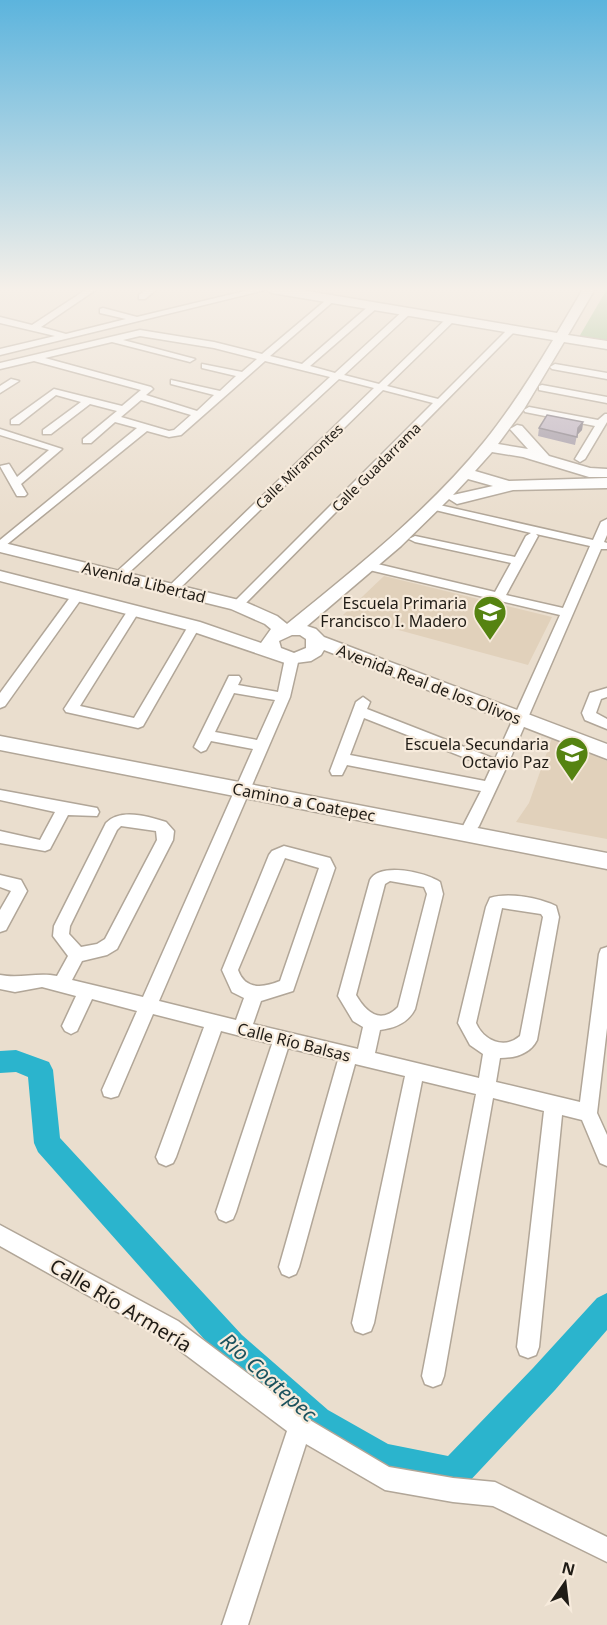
<svg xmlns="http://www.w3.org/2000/svg" width="607" height="1625" font-family="'Noto Sans',sans-serif">
<style>
.built{fill:#e1d1bb}
.green{fill:#97bf89}
.lines{fill:none;stroke-linecap:round;stroke-linejoin:round}
.river{fill:#2bb4cd;fill-rule:evenodd}
.street-casing{stroke:#b1a698;stroke-width:3}
.secondary-casing{stroke:#b1a698;stroke-width:3}
.street{fill:#fff;fill-rule:evenodd}
.secondary{fill:#fff;fill-rule:evenodd}
.wall{fill:#a49ba8}
.shaded-wall{fill:#867e88}
.building{fill:#bfb4c3;stroke:#867e88;stroke-width:1.5}
.labels{text-anchor:middle;dominant-baseline:central;stroke-width:4.5;stroke-linejoin:round;paint-order:stroke}
.far-street-label{font-size:14px;fill:#201c16;stroke:#f7ebdc}
.street-label{font-size:16px;fill:#201c16;stroke:#f7ebdc}
.poi-label{font-size:16px;fill:#201c16;stroke:#f7ebdc;text-anchor:end}
.near-street-label{font-size:20px;fill:#201c16;stroke:#f7ebdc}
.near-water-label{font-size:21px;font-style:italic;fill:#1c525d;stroke:#f7ebdc}
</style>
<rect width="100%" height="100%" fill="#eadece"/>
<g class="built">
<polygon points="384,576 552,617 528,665 343,615"/>
<polygon points="552,738 607,761 607,839 516,822 529,803"/>
</g>
<polygon class="green" points="607,289 607,343 579,337"/>
<g class="lines">
<polygon class="river" points="16,1050 49,1062 53,1070 60,1138 242,1335 328,1410 388,1444 448,1456 533,1368 597,1298 607,1293 607,1330 555,1390 466,1485 454,1489 383,1475 372,1470 306,1432 220,1357 38,1152 34,1143 28,1077 16,1072 0,1073 0,1051"/>
<defs>
<g id="street">
<polygon points="87,289 97,289 41,327 66,334 126,319 100,313 100,309 103,308 137,317 253,289 269,289 0,355 0,349 55,336 0,323 0,317 32,325"/>
<polygon points="147,289 157,289 145,299 139,299 139,295"/>
<path d="M332,295L336,298L335,300L270,356L302,364L371,304H377V308L310,366L335,373L405,309H411V313L344,375L379,384L449,316H455V320L387,386L438,399L511,326L518,328L241,608L237,609L231,605L433,403L383,390L176,592H168L166,589L374,388L339,379L122,579H114L112,576L330,377L265,361L181,435L169,437L147,431L0,550V540L137,428L115,422L91,443H83V439L117,411L90,404L51,434H43V430L81,402L56,395L19,424H11V420L54,389L122,406L141,390L34,361L0,369V363L140,330L214,342L262,354ZM140,336L214,348L257,359L242,372L202,364V368L236,376L220,391L171,380V384L214,395L197,411L146,395L153,389L151,387L45,358L112,342L190,362L195,359L123,340ZM141,400L191,415L174,430L169,431L121,417Z"/>
<polygon points="555,364 607,373 607,379 552,369 550,367"/>
<polygon points="11,379 19,381 0,393 0,386"/>
<polygon points="542,385 607,397 607,403 539,390 539,386"/>
<polygon points="529,407 598,420 605,414 607,414 607,422 585,459 580,462 575,459 595,426 525,412 524,410"/>
<polygon points="0,429 62,449 21,484 27,494 25,496 17,496 0,466 9,464 17,477 49,450 0,435"/>
<path d="M435,504L593,540L601,522L607,519V535L604,542L607,543V549H601L507,766L479,826L476,830H466L463,826L481,791L347,765L342,775H332L330,771L356,702L363,697L370,702L367,709L495,759L560,615L365,569V563L369,562L495,592L511,563L415,542L409,539L415,536L515,557L526,536L531,533L431,509L429,507ZM536,534L590,546L563,608L506,595L538,536ZM364,718L491,768L485,781L350,755Z"/>
<polygon points="78,591 84,595 5,706 0,708 0,693 74,592"/>
<polygon points="134,606 140,610 80,706 134,718 190,623 198,623 200,626 143,726 138,728 66,712 64,709 66,706 130,607"/>
<path d="M292,654L299,658L290,697L159,1001L236,1020L244,998L232,992L222,970L269,855L272,851L284,846L330,858L335,868L293,991L261,1001L253,1024L358,1049L363,1027L353,1021L338,996L370,880C380,862 425,872 440,882L443,894L415,1009C408,1023 395,1028 380,1030L375,1053L479,1078L483,1054L470,1045L458,1023L486,907L490,898C509,892 539,898 556,906L559,917L537,1040C530,1054 515,1058 500,1058L496,1082L580,1102L599,954L601,949L607,947V1028L597,1113L607,1135V1166L600,1163L582,1120L562,1115L539,1347L536,1355L528,1358L520,1355L517,1347L544,1111L493,1098L444,1376L441,1384L433,1387L425,1384L422,1376L476,1094L422,1081L374,1323L371,1331L363,1334L355,1331L352,1323L405,1076L355,1064L299,1267L296,1274L289,1277L282,1274L279,1267L338,1060L288,1048L236,1212L233,1219L226,1222L219,1219L216,1212L272,1044L221,1031L176,1157L173,1163L166,1166L159,1163L156,1157L204,1027L153,1014L118,1096L111,1098L104,1096L102,1090L137,1011L92,999L77,1031L71,1034L65,1031L62,1026L76,996L42,987L15,992L0,989V975C20,979 37,972 57,976L68,956L53,936L54,926L106,823C120,808 148,816 166,822L174,831L173,840L117,949L107,955L82,961L72,980L143,997L253,749L211,741L206,750L201,752L194,747L229,676H239L241,679L238,685L278,692L285,658ZM234,693L275,700L257,740L215,732ZM121,826L156,831L157,840L105,939L97,944L81,947L69,934L70,926L117,830ZM285,858L319,868L280,981C263,988 245,990 238,970ZM390,881L424,887L427,894L398,1007C380,1025 366,1012 356,995L385,884ZM502,908L541,914L543,917L520,1036C504,1050 483,1040 476,1023Z"/>
<polygon points="607,688 607,697 601,699 596,713 607,719 607,729 585,720 582,713 590,693"/>
<polygon points="0,790 97,808 99,812 97,816 68,815 50,849 45,851 0,843 0,831 40,840 55,812 0,800"/>
<polygon points="0,875 21,880 27,891 6,930 0,932 0,910 11,891 0,887"/>
<polygon points="0,1225 178,1321 308,1419 389,1467 453,1478 495,1482 503,1486 607,1537 607,1562 493,1506 453,1502 385,1490 306,1444 248,1625 222,1625 287,1431 162,1337 0,1246"/>
</g>
<g id="secondary">
<path d="M266,289H295L557,333L583,289H595L568,335L607,341V349L564,342L524,409L498,444L528,449L510,429L517,425L522,426L549,456L590,468L607,469V477H589L523,457L492,452L475,471L509,481L607,478V488L513,490L457,504L449,499L401,546L307,626L316,629L324,637L607,744V759L324,650L321,655L311,661L288,664L188,630L0,581V571L200,622L261,643L271,629L265,624L231,609L0,552V542L243,601L277,616L287,624C356,568 428,511 484,442C510,410 532,375 553,340L272,293ZM468,479L493,486L453,495ZM292,635H300L306,639V648L294,653L281,648L279,641Z"/>
<polygon points="0,736 607,853 607,869 0,750"/>
</g>
</defs>
<use href="#street" class="street-casing"/>
<use href="#secondary" class="secondary-casing"/>
<use href="#street" class="street"/>
<use href="#secondary" class="secondary"/>
</g>
<polygon class="wall" points="583,422 582,430 577,435 575,445 538,436 539,428"/>
<polygon class="shaded-wall" points="583,422 582,430 577,435 578,428"/>
<polygon class="building" points="547,415 583,422 578,428 577,437 539,428"/>
<linearGradient id="sky" x2="0" y2="1"><stop stop-color="#5cb4dd"/><stop offset="0.56" stop-color="#f6f0e9"/><stop offset="1" stop-color="#f6f0e9" stop-opacity="0"/></linearGradient>
<rect width="607" height="517" fill="url(#sky)"/>
<defs>
<symbol id="school-pin" viewBox="-11 -11 22 30"><path d="M0 17L-7.5 6A9.5 9.5 0 1 1 7.5 6Z" fill="#558311" stroke="#f7ebdc"/><path d="M0-5L7-2L0 1L-7-2ZM-4 1L0 2.5L4 1V4Q0 6-4 4Z" fill="#fff"/></symbol>
</defs>
<g fill-rule="evenodd">
<use href="#school-pin" x="471" y="593" width="38" height="52"/>
<use href="#school-pin" x="553" y="734" width="38" height="52"/>
</g>
<g class="labels">
<g class="far-street-label">
<text transform="translate(299 466) rotate(-44)">Calle Miramontes</text>
<text transform="translate(376 467) rotate(-45)">Calle Guadarrama</text>
</g>
<g class="street-label">
<text transform="translate(144 582) rotate(14)">Avenida Libertad</text>
<text transform="translate(429 684) rotate(21)">Avenida Real de los Olivos</text>
<text transform="translate(304 802) rotate(11)">Camino a Coatepec</text>
<text transform="translate(294 1042) rotate(14)">Calle Río Balsas</text>
</g>
<g class="poi-label">
<text x="467" y="603">Escuela Primaria<tspan x="467" dy="18">Francisco I. Madero</tspan></text>
<text x="549" y="744">Escuela Secundaria<tspan x="549" dy="18">Octavio Paz</tspan></text>
</g>
<g class="near-street-label">
<text transform="translate(121 1305) rotate(31)">Calle Río Armería</text>
</g>
<g class="near-water-label">
<text transform="translate(269 1377) rotate(42)">Rio Coatepec</text>
</g>
</g>
<g transform="translate(565 1583) rotate(14)" stroke="#f7ebdc" stroke-width="4.5" paint-order="stroke">
<path d="M0-4.5L10 22L0 15L-10 22Z" fill="#201c16"/>
<text y="-9" font-size="16" font-weight="bold" text-anchor="middle" fill="#201c16">N</text>
</g>
</svg>
